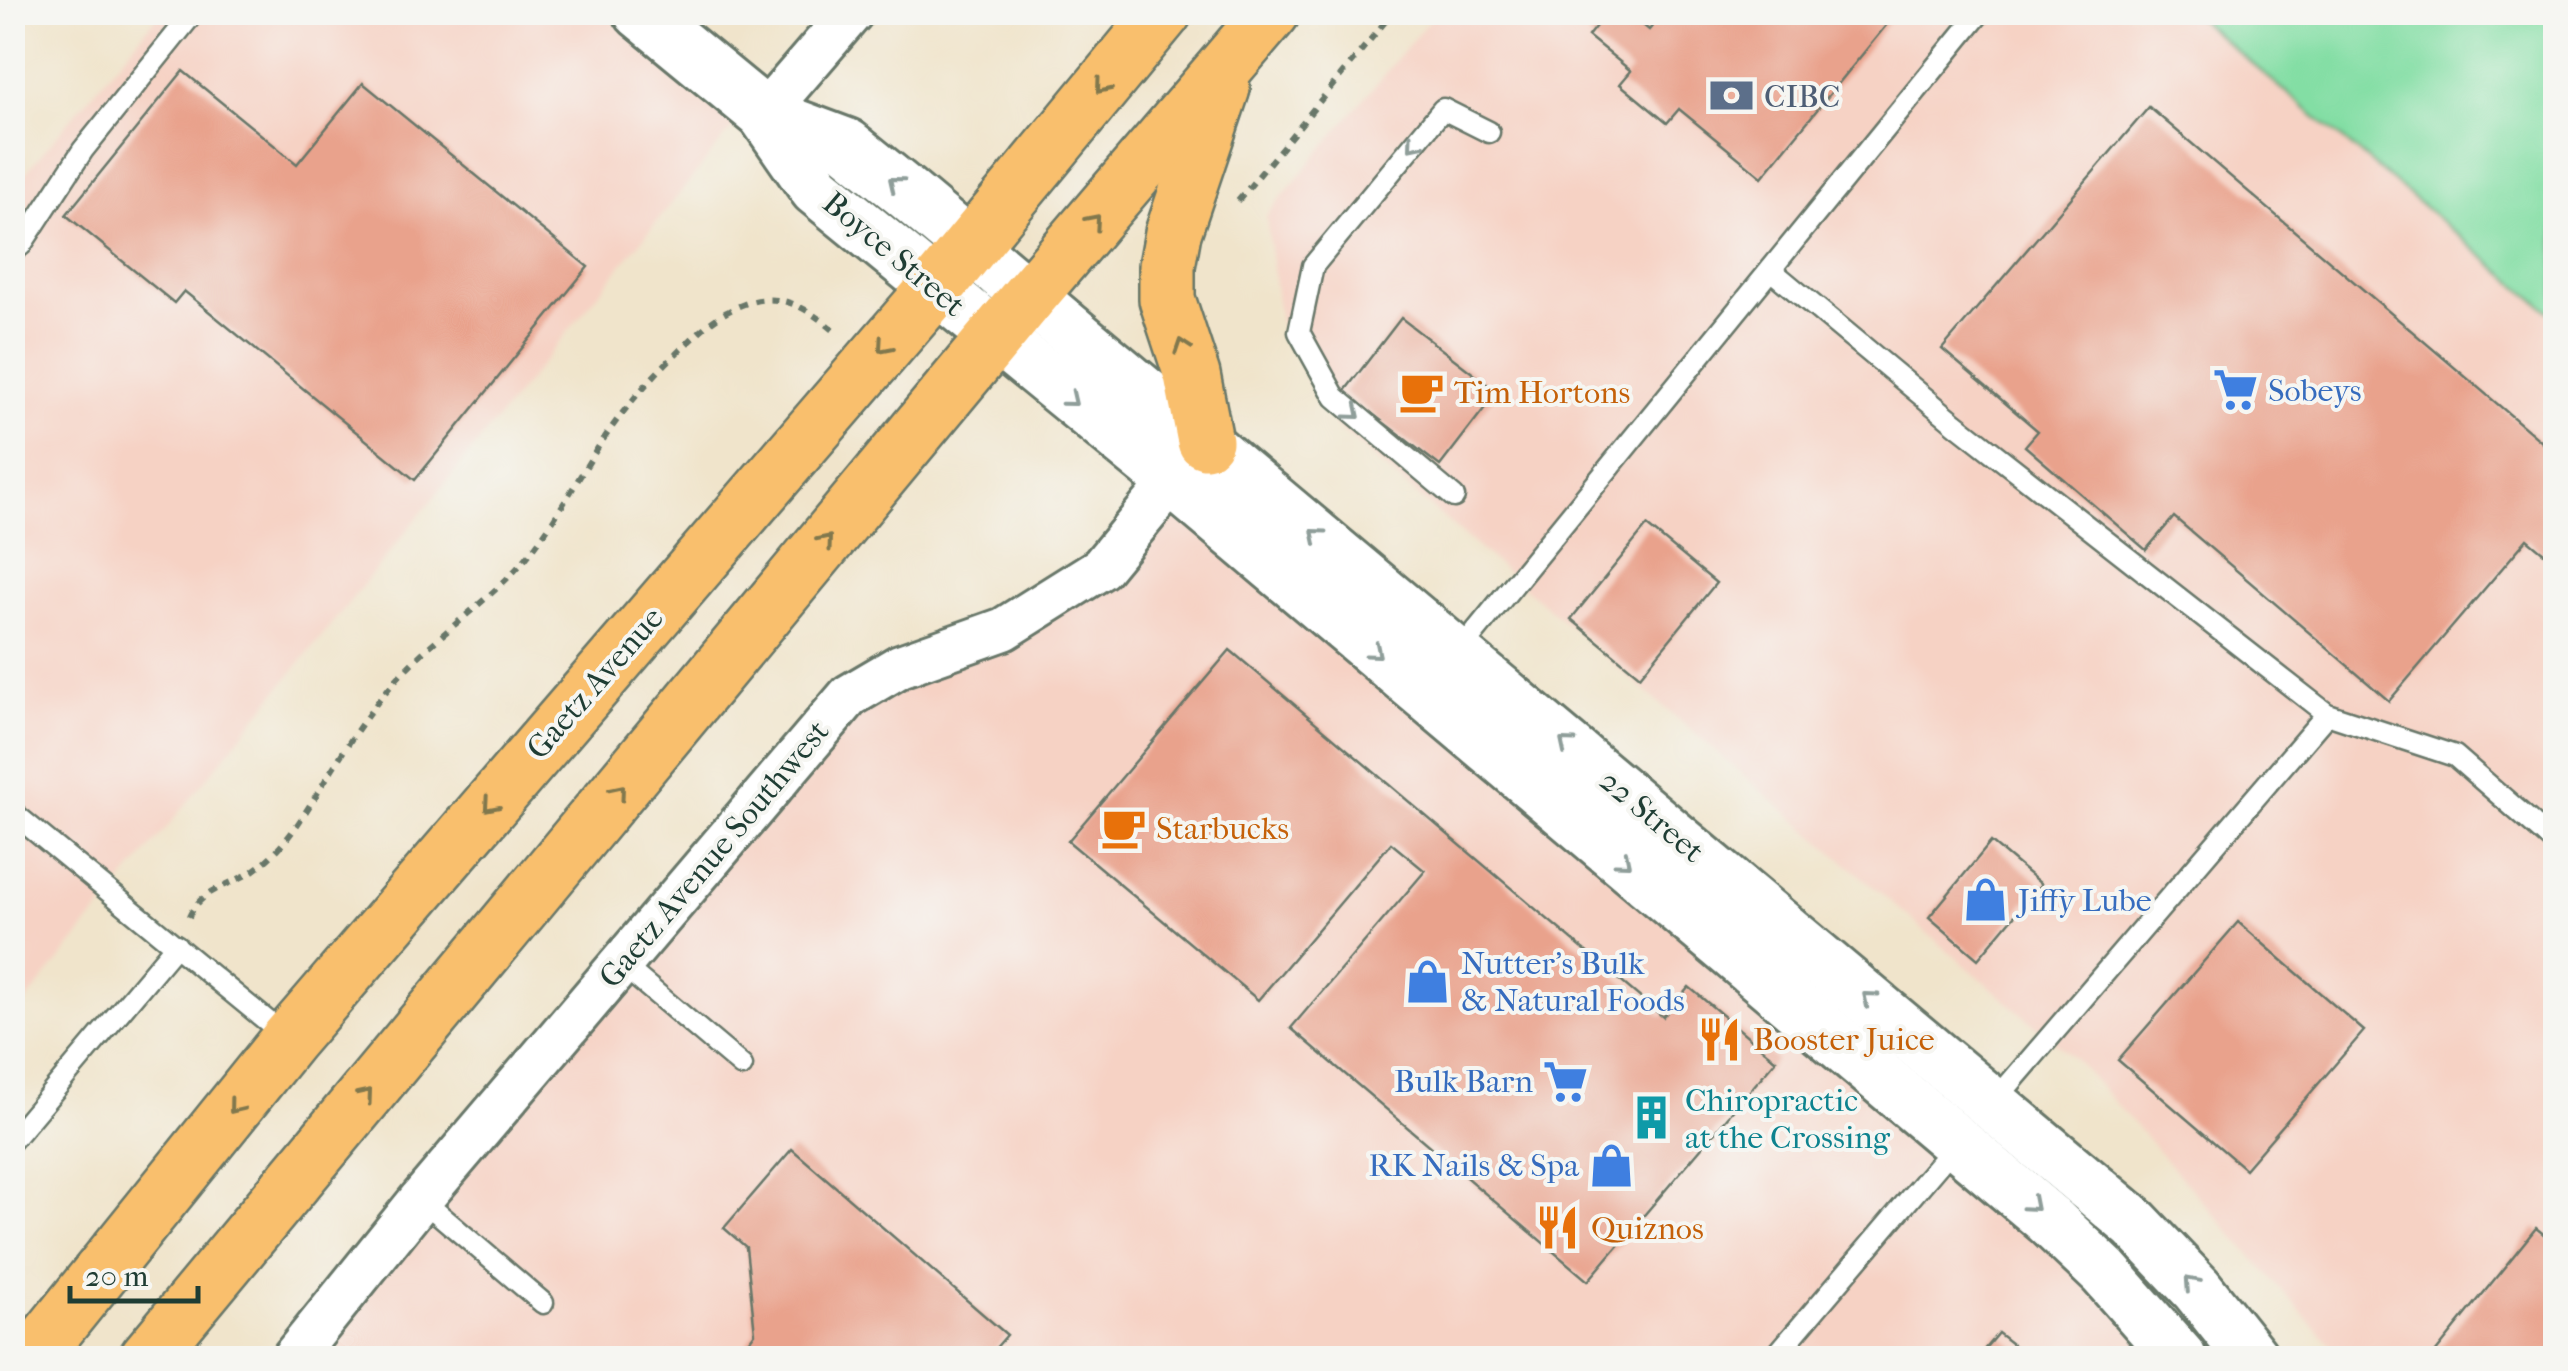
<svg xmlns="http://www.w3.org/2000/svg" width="2568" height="1371" font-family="'IM FELL French Canon',serif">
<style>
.built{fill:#f6d2c4}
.green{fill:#83dea4;stroke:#518e6c;stroke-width:2.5}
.building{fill:#e9a28c}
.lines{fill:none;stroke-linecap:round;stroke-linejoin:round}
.service-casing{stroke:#687769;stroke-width:25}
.minor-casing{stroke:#687769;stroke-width:48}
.tertiary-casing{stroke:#687769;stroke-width:58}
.primary-casing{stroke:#687769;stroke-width:60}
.path{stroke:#687769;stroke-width:6;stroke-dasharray:8 8;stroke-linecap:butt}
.service{stroke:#fff;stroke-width:20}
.minor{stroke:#fff;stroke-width:42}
.tertiary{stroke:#fff;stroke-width:52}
.primary{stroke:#f9bf6d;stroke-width:55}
.oneway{stroke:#81784e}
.oneway2{stroke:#8f9e9a}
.labels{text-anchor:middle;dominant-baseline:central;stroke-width:8;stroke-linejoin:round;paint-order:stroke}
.service-label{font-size:32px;fill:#4e5e75;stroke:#f6f6f2;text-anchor:start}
.street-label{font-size:32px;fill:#1f3d34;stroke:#f6f6f2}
.shop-label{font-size:32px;fill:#366cbe;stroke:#f6f6f2;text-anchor:start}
.food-label{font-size:32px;fill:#c56008;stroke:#f6f6f2;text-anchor:start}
.culture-label{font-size:32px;fill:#0d838f;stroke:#f6f6f2;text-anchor:start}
</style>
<rect width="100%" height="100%" fill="#f6f6f2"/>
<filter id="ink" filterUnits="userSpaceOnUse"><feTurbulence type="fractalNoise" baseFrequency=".01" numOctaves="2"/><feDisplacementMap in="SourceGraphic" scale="20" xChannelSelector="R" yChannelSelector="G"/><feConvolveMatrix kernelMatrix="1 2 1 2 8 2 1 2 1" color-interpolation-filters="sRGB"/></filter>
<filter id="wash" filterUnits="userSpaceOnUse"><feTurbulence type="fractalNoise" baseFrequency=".0048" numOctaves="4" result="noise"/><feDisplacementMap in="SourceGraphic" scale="40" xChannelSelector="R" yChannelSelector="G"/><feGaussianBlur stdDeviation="2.25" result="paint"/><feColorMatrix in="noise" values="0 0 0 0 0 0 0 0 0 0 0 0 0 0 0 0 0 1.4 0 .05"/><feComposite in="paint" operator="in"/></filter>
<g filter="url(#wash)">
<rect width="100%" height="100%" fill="#f0e4cb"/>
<g class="built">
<polygon points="160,13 602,13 739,120 13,1018 13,188"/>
<polygon points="1435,13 2191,13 2555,316 2555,1358 2337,1358 2330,1344 2078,1062 1335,425 1280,324 1266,216"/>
<polygon points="1173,481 2180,1358 293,1358 806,745 1004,629"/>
</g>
<polygon class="green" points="2191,13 2555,13 2555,316"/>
<g id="blocks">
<g class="building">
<polygon points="1607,12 1627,12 1649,30 1664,12 1897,12 1762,177 1679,109 1667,123 1620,84 1631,71 1588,36"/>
<polygon points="183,71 297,164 363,83 588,267 415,480 184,291 174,303 66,215"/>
<polygon points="2149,107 2556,454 2556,563 2527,539 2389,701 2174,517 2146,550 2025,446 2038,431 1942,349"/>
<polygon points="1401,318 1497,392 1440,466 1344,392"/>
<polygon points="1647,526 1716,583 1640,676 1571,619"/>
<polygon points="1230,650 1663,1017 1689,987 1776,1060 1588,1281 1291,1028 1425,871 1391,843 1258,1000 1068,841"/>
<polygon points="1991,842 2041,884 1978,959 1929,917"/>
<polygon points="2238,922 2364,1031 2245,1169 2118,1060"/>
<polygon points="792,1149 1007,1335 987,1358 752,1358 742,1351 755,1333 746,1247 724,1228"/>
<polygon points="2536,1228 2556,1244 2556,1358 2431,1358"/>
<polygon points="1998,1333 2030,1358 1977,1358"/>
</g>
</g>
</g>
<g filter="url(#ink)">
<use href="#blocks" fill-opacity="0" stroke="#687769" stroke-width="2.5"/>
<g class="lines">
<defs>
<g id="service">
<polyline points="12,252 21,245 83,150 194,12"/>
<polyline points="1772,271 1955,423 2327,714 2455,756 2556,844"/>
<polyline points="1454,497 1335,397 1299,332 1313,266 1443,109 1489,132"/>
<polyline points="1458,653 1978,15 1976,12"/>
<polyline points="12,812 288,1038"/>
<polyline points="620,963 742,1066"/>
<polyline points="1993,1103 2327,714"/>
<polyline points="12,1140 176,945"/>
<polyline points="421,1199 543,1303"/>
<polyline points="1774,1358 1957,1143"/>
</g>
<g id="minor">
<polyline points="764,114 852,12"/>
<polyline points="293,1358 421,1199 849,696 900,666 1004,629 1101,568 1193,456"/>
</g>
<g id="tertiary">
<polyline points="640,12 764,114 816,189 1173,481 2048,1219 2104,1272 2180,1358"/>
<polyline points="764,114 847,145 905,192 2135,1224 2197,1289 2252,1358"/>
</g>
<g id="primary">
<polyline points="1205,441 1192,375 1167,299 1167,266 1173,233 1222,88"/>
<polyline points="32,1358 289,1039 936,288 1164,12"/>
<polyline points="147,1358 1030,295 1272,12"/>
</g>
</defs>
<use href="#service" class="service-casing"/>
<use href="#minor" class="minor-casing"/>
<use href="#tertiary" class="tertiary-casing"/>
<use href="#primary" class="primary-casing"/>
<g class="path">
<polyline points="1238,201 1393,12"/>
<path d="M189,917C200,891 225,887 248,874C272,859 290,837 305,813C336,764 364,713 405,670C443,630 491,600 527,557C554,523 574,485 597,449C621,412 648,380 680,350C695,336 709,321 727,312C772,287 800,302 836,332"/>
</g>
<use href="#service" class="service"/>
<use href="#minor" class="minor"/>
<use href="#tertiary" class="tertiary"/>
<use href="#primary" class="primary"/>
</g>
<defs><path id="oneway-chevron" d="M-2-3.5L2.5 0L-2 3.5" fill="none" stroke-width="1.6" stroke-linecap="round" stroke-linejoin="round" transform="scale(2.5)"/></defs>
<g class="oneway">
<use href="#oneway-chevron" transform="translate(1102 87) rotate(130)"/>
<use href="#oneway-chevron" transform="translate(1094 221) rotate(-49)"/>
<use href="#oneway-chevron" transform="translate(884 346) rotate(131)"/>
<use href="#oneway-chevron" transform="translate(1182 346) rotate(-109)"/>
<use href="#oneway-chevron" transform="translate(826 541) rotate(-50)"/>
<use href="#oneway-chevron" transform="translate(619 791) rotate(-50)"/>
<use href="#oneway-chevron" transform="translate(490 805) rotate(131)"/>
<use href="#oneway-chevron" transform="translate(366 1095) rotate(-50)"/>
<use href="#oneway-chevron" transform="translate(235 1107) rotate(129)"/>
</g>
<g class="oneway2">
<use href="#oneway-chevron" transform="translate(1414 144) rotate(130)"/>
<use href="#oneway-chevron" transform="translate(895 183) rotate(-141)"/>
<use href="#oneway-chevron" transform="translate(1071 400) rotate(39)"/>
<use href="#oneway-chevron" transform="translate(1354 413) rotate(40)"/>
<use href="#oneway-chevron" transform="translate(1317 535) rotate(-140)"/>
<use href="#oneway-chevron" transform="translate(1375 652) rotate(40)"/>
<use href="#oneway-chevron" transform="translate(1566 744) rotate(-140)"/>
<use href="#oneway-chevron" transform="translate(1624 861) rotate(40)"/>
<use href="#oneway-chevron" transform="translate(1869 998) rotate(-140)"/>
<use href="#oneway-chevron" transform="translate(2032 1205) rotate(41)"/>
<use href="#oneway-chevron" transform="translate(2191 1283) rotate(-132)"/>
</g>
</g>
<defs>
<symbol id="bank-bare" viewBox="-9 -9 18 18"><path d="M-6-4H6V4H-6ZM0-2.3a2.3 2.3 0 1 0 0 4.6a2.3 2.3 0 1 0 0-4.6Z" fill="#5c6f8a" stroke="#f6f6f2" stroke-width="2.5" paint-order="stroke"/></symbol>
<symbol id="supermarket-bare" viewBox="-9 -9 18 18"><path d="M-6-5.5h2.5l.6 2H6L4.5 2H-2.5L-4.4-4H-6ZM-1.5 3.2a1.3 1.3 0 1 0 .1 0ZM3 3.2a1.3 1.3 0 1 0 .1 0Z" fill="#3f7fe0" stroke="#f6f6f2" stroke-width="2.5" paint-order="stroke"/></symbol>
<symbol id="cafe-bare" viewBox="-9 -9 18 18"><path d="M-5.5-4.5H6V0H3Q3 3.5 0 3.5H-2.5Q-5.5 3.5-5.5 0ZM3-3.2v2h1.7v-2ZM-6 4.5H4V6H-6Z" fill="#e8710a" stroke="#f6f6f2" stroke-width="2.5" paint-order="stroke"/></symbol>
<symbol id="shop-bare" viewBox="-9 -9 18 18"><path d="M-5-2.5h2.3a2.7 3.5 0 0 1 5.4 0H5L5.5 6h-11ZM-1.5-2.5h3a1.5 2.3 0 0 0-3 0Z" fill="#3f7fe0" stroke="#f6f6f2" stroke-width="2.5" paint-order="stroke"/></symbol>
<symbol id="restaurant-bare" viewBox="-9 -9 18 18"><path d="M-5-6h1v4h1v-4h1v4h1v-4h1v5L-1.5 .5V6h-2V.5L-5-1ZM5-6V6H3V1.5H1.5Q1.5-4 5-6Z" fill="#e8710a" stroke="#f6f6f2" stroke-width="2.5" paint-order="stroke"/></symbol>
<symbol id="building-bare" viewBox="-9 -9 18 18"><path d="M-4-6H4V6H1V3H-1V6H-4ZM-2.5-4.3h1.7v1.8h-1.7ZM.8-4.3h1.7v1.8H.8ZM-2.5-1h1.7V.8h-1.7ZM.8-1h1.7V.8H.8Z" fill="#0f9aa8" stroke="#f6f6f2" stroke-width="2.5" paint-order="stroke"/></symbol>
</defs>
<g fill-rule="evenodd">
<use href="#bank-bare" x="1700" y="64" width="63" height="63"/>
<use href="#supermarket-bare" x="2204" y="358" width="63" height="63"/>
<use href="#cafe-bare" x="1390" y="360" width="63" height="63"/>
<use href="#cafe-bare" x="1092" y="796" width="63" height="63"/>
<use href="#shop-bare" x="1954" y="868" width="63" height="63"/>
<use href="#shop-bare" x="1396" y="950" width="63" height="63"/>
<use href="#restaurant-bare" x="1688" y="1008" width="63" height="63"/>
<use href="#supermarket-bare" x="1534" y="1050" width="63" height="63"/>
<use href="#building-bare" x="1620" y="1086" width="63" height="63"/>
<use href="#shop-bare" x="1580" y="1134" width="63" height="63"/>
<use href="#restaurant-bare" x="1526" y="1196" width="63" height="63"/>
</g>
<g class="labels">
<g class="service-label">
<text x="1764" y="96">CIBC</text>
</g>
<g class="street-label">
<text transform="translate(894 254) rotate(40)">Boyce Street</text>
<text transform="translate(595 683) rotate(-49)">Gaetz Avenue</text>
<text transform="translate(1652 816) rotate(40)">22 Street</text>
<text transform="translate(714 854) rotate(-50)">Gaetz Avenue Southwest</text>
</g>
<g class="shop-label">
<text x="2268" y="390">Sobeys</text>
<text x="2018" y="900">Jiffy Lube</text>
<text x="1461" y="963">Nutter's Bulk<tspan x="1461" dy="37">&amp; Natural Foods</tspan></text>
<text x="1533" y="1081" text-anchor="end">Bulk Barn</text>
<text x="1579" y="1165" text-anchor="end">RK Nails &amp; Spa</text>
</g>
<g class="food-label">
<text x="1454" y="392">Tim Hortons</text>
<text x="1156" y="828">Starbucks</text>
<text x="1753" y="1039">Booster Juice</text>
<text x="1591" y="1228">Quiznos</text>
</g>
<g class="culture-label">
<text x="1685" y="1100">Chiropractic<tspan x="1685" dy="37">at the Crossing</tspan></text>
</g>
</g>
<rect width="2568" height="1371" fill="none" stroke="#f6f6f2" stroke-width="50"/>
<path d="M70 1286v15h128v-15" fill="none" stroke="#1f3d34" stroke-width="5"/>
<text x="85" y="1286" font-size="30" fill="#1f3d34" stroke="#f6f6f2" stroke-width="8" paint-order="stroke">20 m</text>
</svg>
